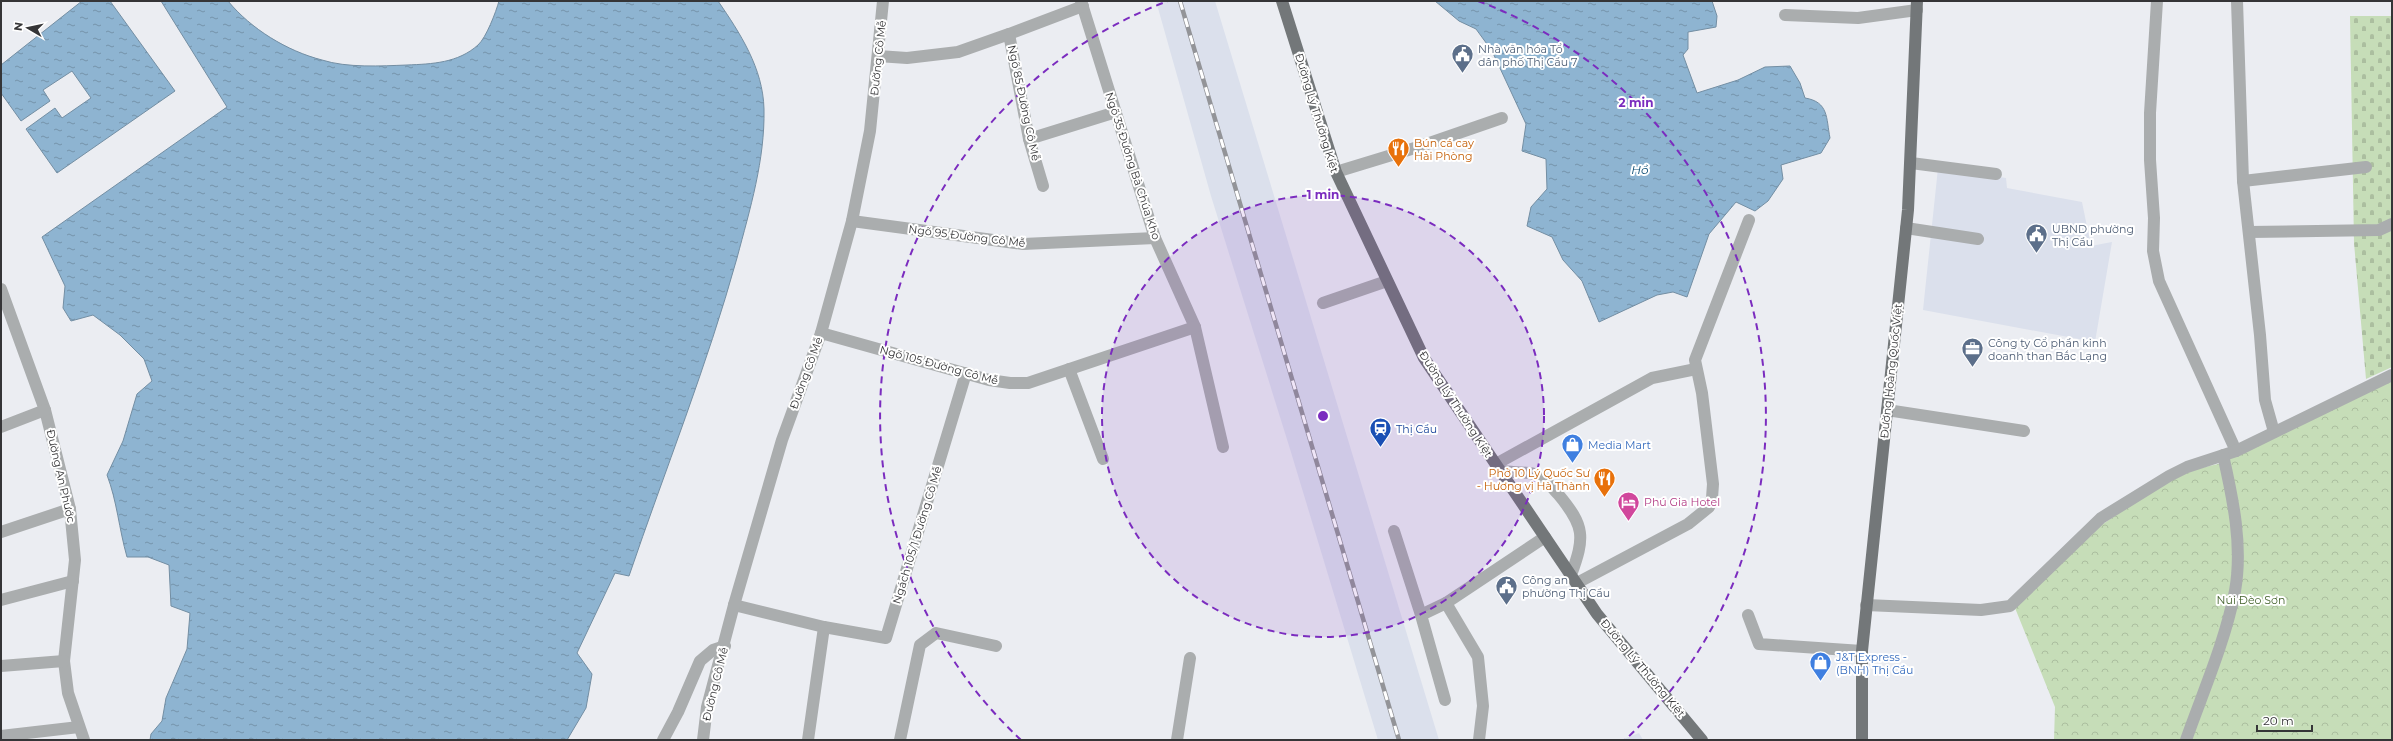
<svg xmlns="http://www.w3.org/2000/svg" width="2393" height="741" font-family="Montserrat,sans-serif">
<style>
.built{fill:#dbe0ec}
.forest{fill:url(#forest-crowns)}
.cemetery{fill:url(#cemetery-stones)}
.water{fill:url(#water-ripples);stroke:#738ea3}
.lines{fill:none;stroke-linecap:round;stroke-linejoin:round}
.minor{stroke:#aaadae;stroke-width:12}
.major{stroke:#737779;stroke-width:12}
.rail-casing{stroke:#939498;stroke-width:4.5}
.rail{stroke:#fff;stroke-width:3;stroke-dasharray:9;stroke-linecap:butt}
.ring{fill:none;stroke:#7b2cbf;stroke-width:2;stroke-dasharray:7 5}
.labels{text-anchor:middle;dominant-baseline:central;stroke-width:4;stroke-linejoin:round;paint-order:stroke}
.service-label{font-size:11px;fill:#4e5e75;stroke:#fff;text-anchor:start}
.street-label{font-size:11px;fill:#353537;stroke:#fff}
.food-label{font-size:11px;fill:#c56008;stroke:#fff;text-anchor:start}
.transit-label{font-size:11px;fill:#164399;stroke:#fff;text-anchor:start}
.shop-label{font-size:11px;fill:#366cbe;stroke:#fff;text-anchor:start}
.hotel-label{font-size:11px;fill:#b23c85;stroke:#fff;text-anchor:start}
.park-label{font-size:11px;fill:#43622c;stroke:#fff}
.water-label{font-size:12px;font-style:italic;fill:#0a4b72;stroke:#fff}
.centre{fill:#7b2cbf;stroke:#fff;stroke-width:2}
.ring-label{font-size:12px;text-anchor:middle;font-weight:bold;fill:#7b2cbf;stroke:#fff;stroke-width:4;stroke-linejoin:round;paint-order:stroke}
</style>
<defs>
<pattern id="forest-crowns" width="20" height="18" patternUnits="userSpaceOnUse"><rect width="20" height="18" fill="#c6ddb8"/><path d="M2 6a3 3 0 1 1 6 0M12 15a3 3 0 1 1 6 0" fill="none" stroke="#abbe9f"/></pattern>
<pattern id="cemetery-stones" width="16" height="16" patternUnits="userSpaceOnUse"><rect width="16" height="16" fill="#c6ddb8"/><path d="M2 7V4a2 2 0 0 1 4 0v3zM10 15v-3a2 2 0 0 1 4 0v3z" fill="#abbe9f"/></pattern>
<pattern id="water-ripples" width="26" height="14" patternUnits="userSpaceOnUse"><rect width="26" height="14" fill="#8eb4d1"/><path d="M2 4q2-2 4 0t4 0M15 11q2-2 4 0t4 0" fill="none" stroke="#7593aa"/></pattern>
</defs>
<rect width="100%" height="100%" fill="#ebedf2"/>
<g class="built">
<polygon points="1156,1 1215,1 1439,740 1378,740 1290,449 1211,196"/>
<polygon points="1938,168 2006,178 2007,188 2082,202 2091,246 2112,242 2095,342 1923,310"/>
<polygon points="1639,733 1643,740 1621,740"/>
</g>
<polygon class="forest" points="2392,379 2392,740 2054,740 2055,707 2013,603 2094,530 2152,491 2188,471 2218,464 2294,425"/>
<polygon class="cemetery" points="2350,16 2392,16 2392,367 2366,379 2354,243"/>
<g class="water">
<polygon points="82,1 110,1 175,91 57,173 26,129 55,108 62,118 91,98 72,71 43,90 50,101 21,121 1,93 1,65"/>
<path d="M161,1H228C251,29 287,51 322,60C347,68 381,66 407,65C432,64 458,63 478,45C486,38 496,12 499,1H718C740,33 763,68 764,109C765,160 750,209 737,258C707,366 665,470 629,576L615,573L577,653L592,674L586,708L567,740H150L151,734L162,721L166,698L187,649L190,613L171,606L169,565L148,557H127C119,529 117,501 107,475L123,441L137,394L152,381L144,359L120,335L93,315L71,321L63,308L65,286L42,237L227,107Z"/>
<path d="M1435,1H1712L1717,16L1716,27L1688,32V49L1683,55L1697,93L1738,80L1765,67L1790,66L1800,83L1805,98C1829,102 1826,118 1830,138L1821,153L1781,165L1783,179L1768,201L1755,211L1736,202L1709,234L1687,297L1673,292L1657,295L1599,322L1582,281L1563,260L1552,237L1527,226L1531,207L1547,189L1546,159L1522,151L1526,124L1492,51L1476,29L1459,21Z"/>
</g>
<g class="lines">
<g class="minor">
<polyline points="1081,1 1155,238 1195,327 1223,447"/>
<polyline points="2157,1 2150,113 2150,160 2154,218 2153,251 2159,281 2236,451"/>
<polyline points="2237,1 2243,181 2260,335 2265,400 2274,432"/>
<polyline points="1785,15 1858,18 1917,10"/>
<polyline points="1009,34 1083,6"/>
<polyline points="878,56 907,58 958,52 1009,34 1029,139 1043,186"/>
<polyline points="1029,139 1116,112"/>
<polyline points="1911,163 1996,174"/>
<polyline points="1336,172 1418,147 1502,118"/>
<polyline points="2243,181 2366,167"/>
<polyline points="852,221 1023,244 1155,238"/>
<polyline points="1906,228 1978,239"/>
<polyline points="2249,232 2379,230 2392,224"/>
<polyline points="1,289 45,410 70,509 75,560 64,661 68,693 84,740"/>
<polyline points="1323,303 1387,281"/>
<polyline points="821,333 989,380 1010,383 1028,383 1195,327"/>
<polyline points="1069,369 1103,459"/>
<polyline points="1887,410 2024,431"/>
<polyline points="1,427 45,410"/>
<polyline points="1496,464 1652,378 1696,369"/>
<path d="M1501,471C1512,473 1527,471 1538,475C1546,478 1552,488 1558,494C1585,526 1585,537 1571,575"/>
<polyline points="1394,531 1421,615"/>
<polyline points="1,532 70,509"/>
<polyline points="1577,583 1688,524 1709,507 1712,498 1713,484 1702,393 1695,360 1749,220"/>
<polyline points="1,600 73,581"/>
<polyline points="734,605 824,627 808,740"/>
<polyline points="1866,605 1981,610 2010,606 2101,518 2169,476 2187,467 2236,451 2392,375"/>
<polyline points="1748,615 1759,644 1862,651"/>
<polyline points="824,627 886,638 966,373"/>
<polyline points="1,666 64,661"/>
<polyline points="1445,700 1421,615 1446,603"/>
<polyline points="1,736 79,727"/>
<polyline points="663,740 678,712 700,661 713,650 725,646"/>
<polyline points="703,740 707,707 734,605 782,440 821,333 852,221 870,131 883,1"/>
<polyline points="900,740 920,645 936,633 996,646"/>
<polyline points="1177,740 1190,658"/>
<polyline points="1479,740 1483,706 1478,657 1446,603 1545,537"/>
<path d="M2186,740C2203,692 2225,642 2235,591C2243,546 2233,499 2223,455"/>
</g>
<g class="major">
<polyline points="1282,1 1336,172 1424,358 1597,614 1702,740"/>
<polyline points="1862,740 1862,651 1908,210 1917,1"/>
</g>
<defs>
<polyline id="rail" points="1180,1 1399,740"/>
</defs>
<use href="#rail" class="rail-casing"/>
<use href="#rail" class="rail"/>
</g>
<circle cx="1323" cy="416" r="221" fill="#7b2cbf" fill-opacity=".12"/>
<g class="ring">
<circle cx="1323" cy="416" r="221"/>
<path d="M1021 740A443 443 0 0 1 1168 1M1478 1A443 443 0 0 1 1625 740"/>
</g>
<defs>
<symbol id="civic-pin" viewBox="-11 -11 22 30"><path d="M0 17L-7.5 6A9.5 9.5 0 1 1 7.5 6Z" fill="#5c6f8a" stroke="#fff"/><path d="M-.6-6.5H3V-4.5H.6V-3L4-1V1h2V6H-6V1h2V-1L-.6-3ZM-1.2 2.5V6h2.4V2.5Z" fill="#fff"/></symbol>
<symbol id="restaurant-pin" viewBox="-11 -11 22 30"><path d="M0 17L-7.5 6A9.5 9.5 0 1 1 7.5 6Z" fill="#e8710a" stroke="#fff"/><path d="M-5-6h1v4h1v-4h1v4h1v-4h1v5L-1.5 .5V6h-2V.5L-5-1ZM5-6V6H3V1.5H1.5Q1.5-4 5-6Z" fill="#fff"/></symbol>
<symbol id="office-pin" viewBox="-11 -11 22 30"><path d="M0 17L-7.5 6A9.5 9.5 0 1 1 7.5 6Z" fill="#5c6f8a" stroke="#fff"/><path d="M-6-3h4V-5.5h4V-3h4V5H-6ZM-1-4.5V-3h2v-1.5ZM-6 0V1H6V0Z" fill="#fff"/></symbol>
<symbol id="station-pin" viewBox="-11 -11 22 30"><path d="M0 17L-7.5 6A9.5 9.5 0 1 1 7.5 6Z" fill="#1a4fb4" stroke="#fff"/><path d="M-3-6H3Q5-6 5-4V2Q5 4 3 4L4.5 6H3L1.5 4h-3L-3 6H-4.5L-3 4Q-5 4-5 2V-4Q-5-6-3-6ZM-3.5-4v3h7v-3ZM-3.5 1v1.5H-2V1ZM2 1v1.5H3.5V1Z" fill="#fff"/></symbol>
<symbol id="shop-pin" viewBox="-11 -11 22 30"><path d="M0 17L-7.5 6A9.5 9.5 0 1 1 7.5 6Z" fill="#3f7fe0" stroke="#fff"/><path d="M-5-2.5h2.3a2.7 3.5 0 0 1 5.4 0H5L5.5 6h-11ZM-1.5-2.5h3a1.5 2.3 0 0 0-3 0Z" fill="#fff"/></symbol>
<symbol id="hotel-pin" viewBox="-11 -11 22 30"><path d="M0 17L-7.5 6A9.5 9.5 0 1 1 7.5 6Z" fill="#d1479c" stroke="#fff"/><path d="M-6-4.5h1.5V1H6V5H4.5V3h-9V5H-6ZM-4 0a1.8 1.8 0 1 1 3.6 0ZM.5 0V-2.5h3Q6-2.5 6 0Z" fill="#fff"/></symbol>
</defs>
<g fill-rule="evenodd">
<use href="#civic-pin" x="1450" y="42" width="25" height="34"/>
<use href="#restaurant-pin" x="1386" y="136" width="25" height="34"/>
<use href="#civic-pin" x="2024" y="222" width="25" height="34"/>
<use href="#office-pin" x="1960" y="336" width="25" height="34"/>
<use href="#station-pin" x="1368" y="416" width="25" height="34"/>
<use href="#shop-pin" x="1560" y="432" width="25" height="34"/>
<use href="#restaurant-pin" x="1592" y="466" width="25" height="34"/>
<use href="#hotel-pin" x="1616" y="490" width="25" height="34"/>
<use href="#civic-pin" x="1494" y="574" width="25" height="34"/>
<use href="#shop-pin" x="1808" y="650" width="25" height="34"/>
</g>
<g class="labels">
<g class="service-label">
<text x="1478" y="49">Nhà văn hóa Tổ<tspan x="1478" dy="13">dân phố Thị Cầu 7</tspan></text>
<text x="2052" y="229">UBND phường<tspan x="2052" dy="13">Thị Cầu</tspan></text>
<text x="1988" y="343">Công ty Cổ phần kinh<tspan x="1988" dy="13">doanh than Bắc Lạng</tspan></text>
<text x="1522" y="580">Công an<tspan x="1522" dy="13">phường Thị Cầu</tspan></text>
</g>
<g class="street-label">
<text transform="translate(878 58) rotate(-84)">Đường Cô Mễ</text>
<text transform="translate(1024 103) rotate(78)">Ngõ 85 Đường Cô Mễ</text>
<text transform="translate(1317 113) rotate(73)">Đường Lý Thường Kiệt</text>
<text transform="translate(1133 166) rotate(72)">Ngõ 35 Đường Bà Chúa Kho</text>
<text transform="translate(967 236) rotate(7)">Ngõ 95 Đường Cô Mễ</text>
<text transform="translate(939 365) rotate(15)">Ngõ 105 Đường Cô Mễ</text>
<text transform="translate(1891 371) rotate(-84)">Đường Hoàng Quốc Việt</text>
<text transform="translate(806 373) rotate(-70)">Đường Cô Mễ</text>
<text transform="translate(1456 404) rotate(57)">Đường Lý Thường Kiệt</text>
<text transform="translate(61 476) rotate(77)">Đường An Phước</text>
<text transform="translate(917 535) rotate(-73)">Ngách 105/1 Đường Cô Mễ</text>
<text transform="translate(1643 668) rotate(50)">Đường Lý Thường Kiệt</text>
<text transform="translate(715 684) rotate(-76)">Đường Cô Mễ</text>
</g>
<g class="food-label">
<text x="1414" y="143">Bún cá cay<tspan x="1414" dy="13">Hải Phòng</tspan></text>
<text x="1590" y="473" text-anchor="end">Phở 10 Lý Quốc Sư<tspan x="1590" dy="13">- Hương vị Hà Thành</tspan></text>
</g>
<g class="transit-label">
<text x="1396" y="429">Thị Cầu</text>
</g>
<g class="shop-label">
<text x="1588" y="445">Media Mart</text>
<text x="1836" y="657">J&amp;T Express -<tspan x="1836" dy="13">(BNH) Thị Cầu</tspan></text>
</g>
<g class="hotel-label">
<text x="1644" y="502">Phú Gia Hotel</text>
</g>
<g class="park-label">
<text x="2251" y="600">Núi Đèo Sơn</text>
</g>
<g class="water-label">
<text x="1640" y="169">Hồ</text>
</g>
</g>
<circle cx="1323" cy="416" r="6" class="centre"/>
<g class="ring-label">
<text x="1636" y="107">2 min</text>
<text x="1323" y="199">1 min</text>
</g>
<rect width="2393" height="741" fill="none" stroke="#353537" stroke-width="4"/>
<g transform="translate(28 28) rotate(279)" stroke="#ffffff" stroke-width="3" paint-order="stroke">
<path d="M0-3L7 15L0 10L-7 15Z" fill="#353537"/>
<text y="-6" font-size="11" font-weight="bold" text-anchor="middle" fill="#353537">N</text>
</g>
<path d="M2257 725v6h55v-6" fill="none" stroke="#353537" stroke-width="2"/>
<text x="2263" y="725" font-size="12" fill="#353537" stroke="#ffffff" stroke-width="3" paint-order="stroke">20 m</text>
</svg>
